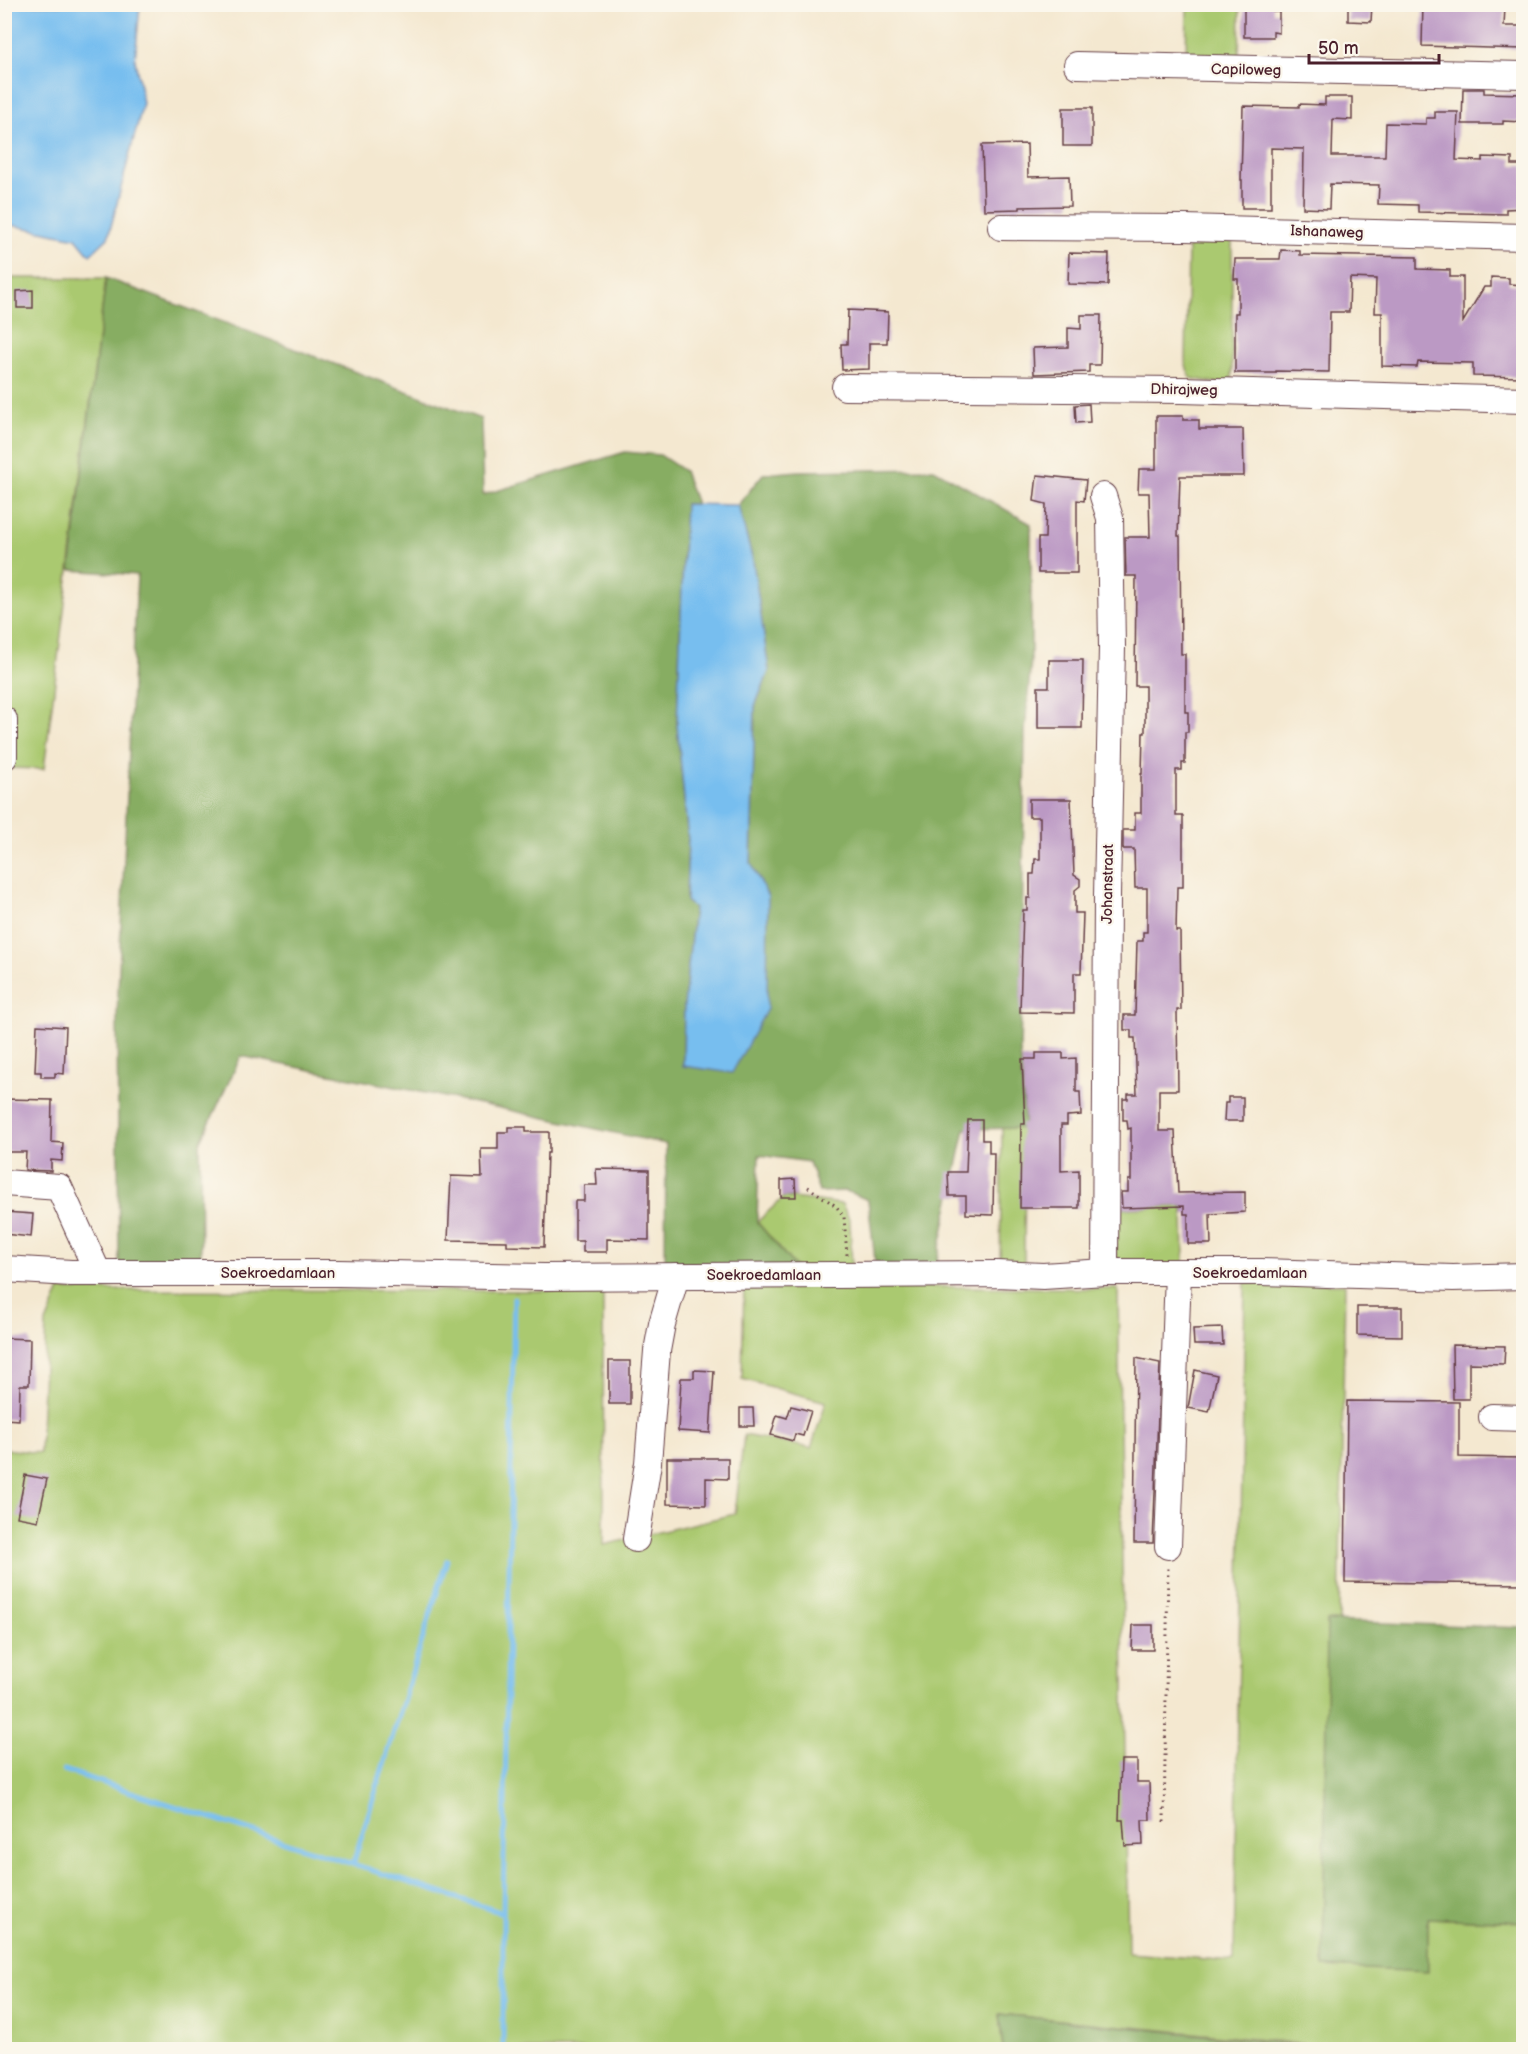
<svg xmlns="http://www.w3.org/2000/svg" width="1528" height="2054" font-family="'Balsamiq Sans',sans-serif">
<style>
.green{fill:#aac970;stroke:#7a744e;stroke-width:1.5}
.forest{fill:#87ad62;stroke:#686646;stroke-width:1.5}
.water{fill:#77beef;stroke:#606e8d;stroke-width:1.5}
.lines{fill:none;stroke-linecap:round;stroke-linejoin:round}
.stream{stroke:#77beef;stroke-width:5}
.building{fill:#bb99c4}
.minor-casing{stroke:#643d44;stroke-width:28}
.path{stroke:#643d44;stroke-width:3;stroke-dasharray:1.5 4.5;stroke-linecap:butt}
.minor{stroke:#fff;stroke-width:26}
.labels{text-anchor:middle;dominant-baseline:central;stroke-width:4.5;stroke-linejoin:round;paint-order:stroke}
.street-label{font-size:15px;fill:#4a1f2b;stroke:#fbf7ec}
</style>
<rect width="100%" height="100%" fill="#fbf7ec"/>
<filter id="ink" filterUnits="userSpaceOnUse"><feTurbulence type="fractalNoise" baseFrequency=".0167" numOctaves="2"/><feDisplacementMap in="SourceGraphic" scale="12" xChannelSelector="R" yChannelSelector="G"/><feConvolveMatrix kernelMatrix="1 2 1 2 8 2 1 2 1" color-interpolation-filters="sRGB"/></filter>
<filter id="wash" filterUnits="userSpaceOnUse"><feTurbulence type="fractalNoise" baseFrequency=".008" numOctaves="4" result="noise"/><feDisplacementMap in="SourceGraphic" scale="24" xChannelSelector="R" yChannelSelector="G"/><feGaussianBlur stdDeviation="1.35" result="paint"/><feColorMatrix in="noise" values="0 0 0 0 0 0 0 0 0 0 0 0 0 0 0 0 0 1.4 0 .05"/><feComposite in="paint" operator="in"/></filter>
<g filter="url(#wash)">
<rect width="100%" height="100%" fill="#f4e8d0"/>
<g class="green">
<polygon points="1187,5 1240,5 1239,65 1186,63"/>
<polygon points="1232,234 1232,386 1190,378 1186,365 1188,243 1194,236"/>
<polygon points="5,278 106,278 44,769 5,768"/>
<polygon points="1002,1128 1025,1128 1024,1270 1000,1269"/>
<polygon points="784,1197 842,1204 850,1221 852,1269 797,1269 757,1222"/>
<polygon points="1183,1206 1184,1268 1116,1260 1110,1209"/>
<polygon points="1245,1282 1345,1284 1339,1622 1327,1622 1427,1972 1428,1918 1523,1922 1523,2049 1355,2049 999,2014 1003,2049 5,2050 5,1449 40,1453 46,1323 60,1290 603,1291 604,1545 735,1514 744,1435 811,1448 826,1402 742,1379 744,1284 1118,1289 1128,1953 1234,1961"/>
</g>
<g class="forest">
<polygon points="106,278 481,419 483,495 625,452 660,455 684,471 696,504 685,504 677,725 688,840 686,901 694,908 684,1006 683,1066 768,897 751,863 755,706 769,671 753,561 738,505 763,474 799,471 934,469 1031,524 1031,660 1025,731 1021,1012 1020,1050 1025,1128 965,1129 935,1270 876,1269 868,1200 846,1191 819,1192 809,1162 759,1155 757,1222 797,1269 665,1269 666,1144 495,1107 241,1056 200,1143 201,1267 119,1267 117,1015 137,575 70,570"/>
<polygon points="1327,1621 1523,1628 1523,1922 1428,1918 1428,1972 1323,1967"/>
<polygon points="999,2014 1318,2047 1356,2049 1003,2049"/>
</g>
<g class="water">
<polygon points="140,5 135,60 143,103 108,238 90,255 76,238 5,224 5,5"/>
<polygon points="685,504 738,505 753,561 769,671 755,706 751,863 768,897 767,1009 732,1073 683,1066 684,1006 694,908 686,901 688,840 677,725"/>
</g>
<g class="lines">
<g class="stream">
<polyline points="64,1770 503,1913"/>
<polyline points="353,1864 447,1560"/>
<polyline points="503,2050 503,1913 514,1298"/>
</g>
</g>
<g id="blocks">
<g class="building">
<polygon points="1244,4 1273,4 1273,12 1279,12 1279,33 1273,32 1273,37 1244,37"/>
<polygon points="1348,4 1372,4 1371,22 1348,21"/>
<polygon points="1423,4 1464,4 1464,7 1505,7 1504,26 1524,26 1524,49 1422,46"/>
<polygon points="1463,89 1484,89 1484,93 1524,94 1524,122 1503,121 1503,124 1462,124"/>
<polygon points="1325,97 1352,97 1352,120 1333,119 1332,156 1385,156 1386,123 1426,124 1426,118 1435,118 1435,112 1458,112 1456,160 1483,161 1483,157 1512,158 1512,165 1524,165 1524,208 1506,209 1506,214 1418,212 1418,205 1378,204 1379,185 1330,184 1329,209 1303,208 1304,149 1271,148 1271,208 1242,208 1242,180 1241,180 1243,106 1299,107 1299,104 1325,105"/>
<rect x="1063" y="108" width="29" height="38"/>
<polygon points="1027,144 1028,177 1069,176 1070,206 1020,207 1020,209 984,210 982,145"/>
<polygon points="1281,250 1300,251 1300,255 1417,257 1417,269 1450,270 1450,277 1463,277 1463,322 1484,287 1491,287 1491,277 1509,278 1509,284 1524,285 1524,377 1473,376 1473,363 1418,362 1417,367 1382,366 1382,313 1375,313 1376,279 1350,278 1349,312 1330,312 1329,372 1276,371 1276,373 1235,373 1235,313 1238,313 1238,279 1234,279 1235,259 1280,259"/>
<polygon points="1069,253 1109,254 1108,285 1068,284"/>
<polygon points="33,290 33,308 17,308 17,291"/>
<polygon points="848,310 888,312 887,343 869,343 869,369 842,370 841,344 847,344"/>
<polygon points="1081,315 1101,315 1100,365 1089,365 1089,372 1034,374 1033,348 1068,347 1068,328 1081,329"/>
<polygon points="1089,404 1090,422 1076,423 1075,405"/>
<polygon points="1156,416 1183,416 1183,420 1199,420 1199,429 1243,429 1244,476 1180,476 1178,536 1180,536 1181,654 1185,654 1185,712 1188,712 1188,732 1185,732 1185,763 1182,763 1182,770 1176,770 1176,816 1183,816 1183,887 1177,887 1176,931 1180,931 1181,1010 1177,1010 1178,1090 1159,1090 1159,1131 1175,1131 1178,1193 1245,1192 1245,1212 1210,1214 1211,1244 1188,1244 1188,1214 1184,1214 1184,1206 1122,1208 1121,1192 1128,1192 1128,1180 1131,1180 1131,1128 1128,1129 1127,1120 1123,1120 1123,1099 1128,1099 1128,1094 1137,1094 1135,1038 1131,1038 1131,1030 1124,1030 1124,1015 1135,1015 1137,941 1143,941 1143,932 1147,932 1147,888 1135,888 1134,849 1123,849 1123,830 1135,830 1135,813 1141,813 1141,774 1142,774 1143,733 1145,733 1145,686 1135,686 1136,576 1126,576 1125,537 1150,537 1149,493 1138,493 1139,469 1156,469"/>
<polygon points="1037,475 1086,480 1084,501 1077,500 1077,573 1038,573 1038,538 1045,538 1046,504 1034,501"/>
<polygon points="1049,660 1083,660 1082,728 1038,728 1038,687 1049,687"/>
<polygon points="1029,799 1071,799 1074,875 1080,879 1080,886 1075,890 1075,913 1083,913 1081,973 1074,973 1074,1013 1020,1012 1023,910 1027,910 1027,898 1030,898 1030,874 1034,874 1035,859 1040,859 1040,817 1029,817"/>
<polygon points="37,1025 66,1027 64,1074 55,1073 55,1077 41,1077 41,1072 35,1072"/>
<polygon points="1036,1053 1063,1053 1063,1059 1076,1058 1076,1092 1080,1092 1081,1115 1067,1116 1067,1125 1061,1125 1061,1171 1079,1170 1079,1208 1020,1208 1021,1124 1025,1124 1022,1059 1036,1059"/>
<polygon points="1228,1097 1243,1097 1243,1121 1224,1121 1225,1103 1228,1103"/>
<polygon points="4,1099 52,1100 51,1142 63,1143 62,1161 51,1160 51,1171 25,1170 26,1152 4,1152"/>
<polygon points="968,1120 982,1120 982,1140 989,1140 989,1153 994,1153 993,1215 966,1214 966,1196 949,1196 948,1172 966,1172"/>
<polygon points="508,1127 526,1127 526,1132 549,1132 549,1153 547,1153 544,1247 507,1246 507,1241 448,1240 451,1176 482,1177 481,1149 498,1149 498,1132 508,1132"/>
<polygon points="596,1169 649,1170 649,1240 607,1239 607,1252 583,1252 583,1241 575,1241 575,1201 584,1201 584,1185 597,1185"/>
<polygon points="795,1179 796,1197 781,1197 781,1180"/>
<polygon points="4,1212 33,1214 31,1237 4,1234"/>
<polygon points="1357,1307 1402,1307 1402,1336 1357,1335"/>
<polygon points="1222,1328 1223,1345 1194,1345 1193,1329"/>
<polygon points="4,1338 30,1339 29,1385 20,1385 19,1420 4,1419"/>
<polygon points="1452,1345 1505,1346 1504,1364 1469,1363 1469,1399 1453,1399"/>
<polygon points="1136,1358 1160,1363 1153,1543 1134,1543"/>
<rect x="609" y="1361" width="21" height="43"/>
<polygon points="694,1370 714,1371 710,1433 678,1431 681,1378 694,1378"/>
<polygon points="1195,1370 1217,1375 1209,1412 1188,1408"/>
<polygon points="1347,1401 1459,1402 1459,1457 1524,1458 1524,1584 1345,1582"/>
<polygon points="791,1406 811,1411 803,1436 795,1434 793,1441 771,1435 777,1415 787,1418"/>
<polygon points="740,1408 753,1408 754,1426 740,1426"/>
<polygon points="667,1458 728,1458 728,1479 706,1478 706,1505 667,1504"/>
<polygon points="25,1475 47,1479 38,1521 17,1517"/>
<polygon points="1133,1625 1153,1625 1153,1650 1132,1650"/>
<polygon points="1121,1760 1137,1760 1137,1782 1149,1782 1150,1820 1142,1820 1143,1845 1125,1846 1123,1820 1119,1820"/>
</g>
</g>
</g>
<g filter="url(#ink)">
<use href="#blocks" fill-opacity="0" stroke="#643d44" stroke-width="1.5"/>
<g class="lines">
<defs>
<g id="minor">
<polyline points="1077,65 1524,75"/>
<polyline points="1001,227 1185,228 1524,237"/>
<polyline points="845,387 1181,390 1524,400"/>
<polyline points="1103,496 1110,518 1112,647 1107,896 1105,1272"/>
<polyline points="4,720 4,757"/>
<polyline points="4,1183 59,1187 98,1273"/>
<polyline points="4,1269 71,1273 339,1273 544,1277 996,1274 1043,1276 1105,1272 1261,1272 1453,1278 1524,1276"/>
<polyline points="1492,1417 1524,1418"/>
<polyline points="636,1539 648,1463 657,1351 662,1324 676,1276"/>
<polyline points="1168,1546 1178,1273"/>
</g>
</defs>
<use href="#minor" class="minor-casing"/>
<g class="path">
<polyline points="808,1187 836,1206 844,1217 847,1255"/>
<polyline points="1164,1822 1168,1566"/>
</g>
<use href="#minor" class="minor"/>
</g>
</g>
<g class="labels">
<g class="street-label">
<text transform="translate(1246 70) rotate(1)">Capiloweg</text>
<text transform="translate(1327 232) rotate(2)">Ishanaweg</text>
<text transform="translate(1184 390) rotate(1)">Dhirajweg</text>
<text transform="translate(1108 884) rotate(-89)">Johanstraat</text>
<text x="278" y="1273">Soekroedamlaan</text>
<text x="1250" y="1273">Soekroedamlaan</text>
<text x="764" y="1275">Soekroedamlaan</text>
</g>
</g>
<rect width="1528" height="2054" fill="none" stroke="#fbf7ec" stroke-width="24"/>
<path d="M1309 54v9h130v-9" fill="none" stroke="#4a1f2b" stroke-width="3"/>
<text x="1318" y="54" font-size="18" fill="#4a1f2b" stroke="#fbf7ec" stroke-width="4.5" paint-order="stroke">50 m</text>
</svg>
